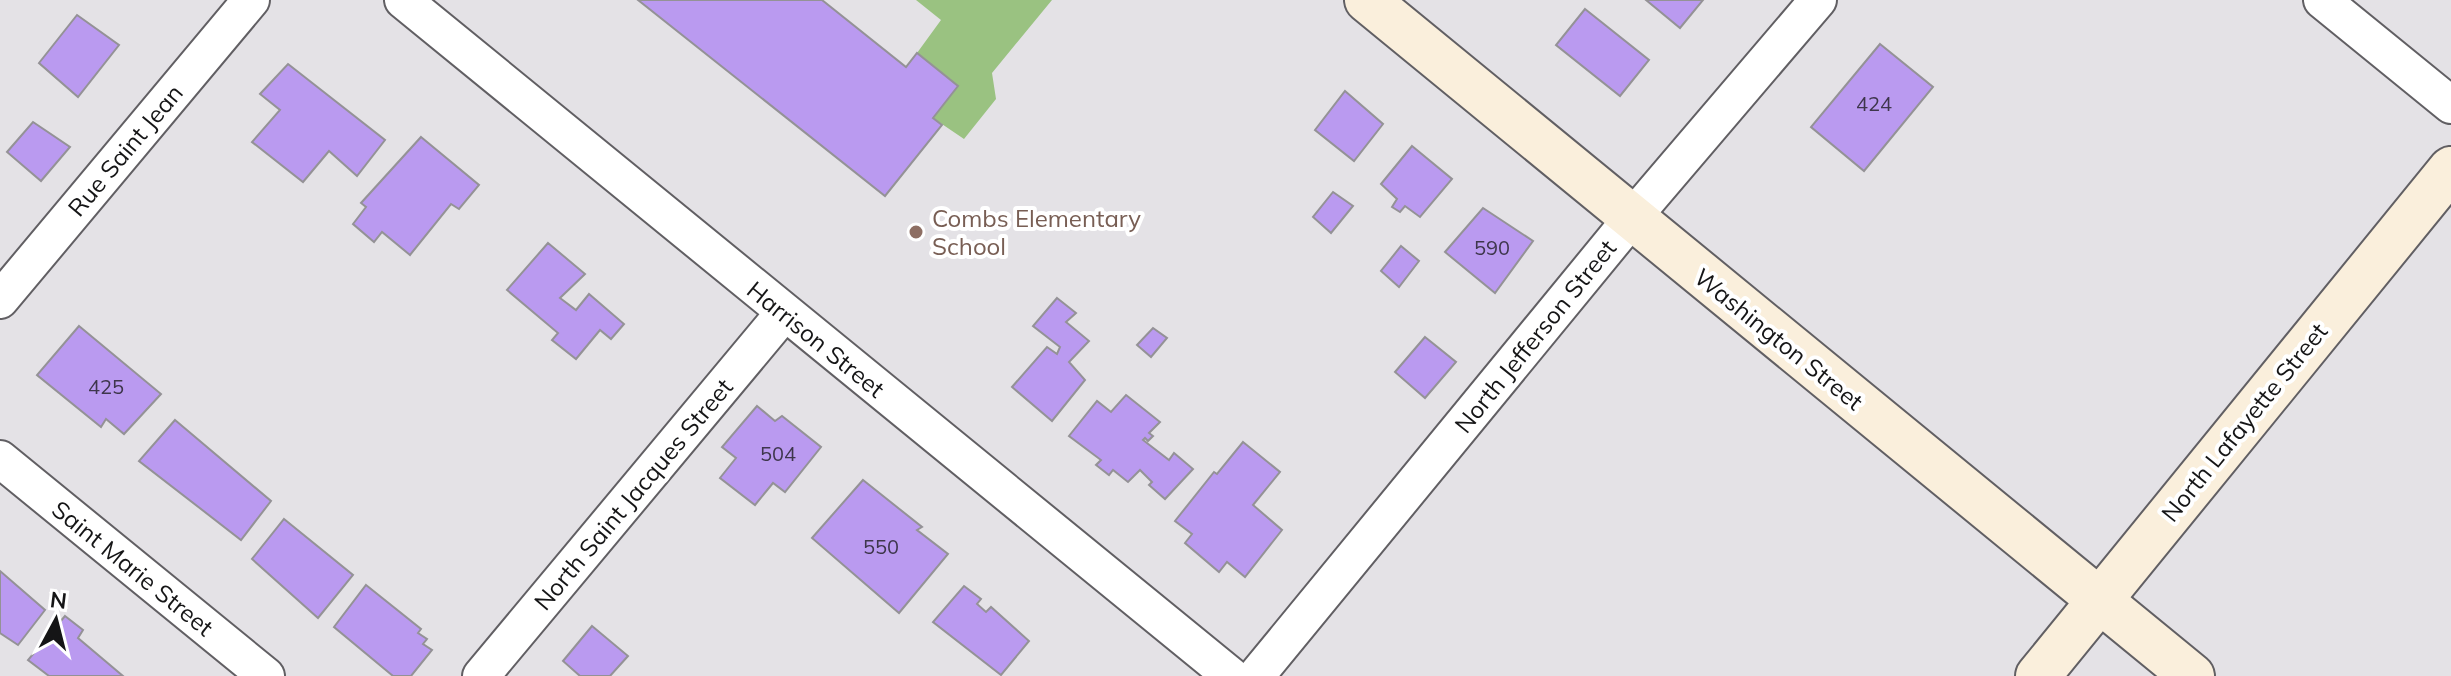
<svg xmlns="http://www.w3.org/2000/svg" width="2451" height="676" font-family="Mulish,sans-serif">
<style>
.green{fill:#9ac281}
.building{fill:#ba9af0;stroke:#949296;stroke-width:2}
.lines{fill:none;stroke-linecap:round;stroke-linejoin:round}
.street-casing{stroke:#615f63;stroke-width:40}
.secondary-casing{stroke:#615f63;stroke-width:48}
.street{stroke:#fff;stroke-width:36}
.secondary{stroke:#faefdc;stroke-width:44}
.education-dot{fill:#8d6e63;stroke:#fff;stroke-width:3}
.labels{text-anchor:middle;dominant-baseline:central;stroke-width:8;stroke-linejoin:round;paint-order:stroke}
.number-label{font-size:20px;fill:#3e364c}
.street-label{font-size:24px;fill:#151516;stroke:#fff}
.education-label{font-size:24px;fill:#785e54;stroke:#fff;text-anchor:start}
</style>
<rect width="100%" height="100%" fill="#e4e2e6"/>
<polygon class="green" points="916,0 1052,0 992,73 996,99 964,139 933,118 958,86 917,53 941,20"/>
<g class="building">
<polygon points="638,0 822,0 906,67 917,53 958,86 933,118 942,125 885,196"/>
<polygon points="1646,0 1703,0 1680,28"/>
<polygon points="1585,9 1649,60 1620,96 1556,45"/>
<polygon points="77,15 119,45 78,97 39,63"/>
<polygon points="1880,44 1933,87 1864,171 1811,127"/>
<polygon points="288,64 385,140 357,176 329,151 303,182 252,142 280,110 260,94"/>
<polygon points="1345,91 1383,124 1354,161 1315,130"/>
<polygon points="33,122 70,147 41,181 7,152"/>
<polygon points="421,137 479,185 459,209 451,204 410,255 382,232 374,242 353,224 366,207 361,203"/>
<polygon points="1412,146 1452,179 1420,217 1405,206 1400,212 1392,207 1397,199 1381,184"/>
<polygon points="1333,192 1353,206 1331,233 1313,217"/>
<polygon points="1483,208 1533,241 1495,293 1445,252"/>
<polygon points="548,243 585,274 560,298 576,310 589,294 624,324 611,339 600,330 576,359 552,340 558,333 507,290"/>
<polygon points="1401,246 1419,261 1399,287 1381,271"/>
<polygon points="1057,298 1076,313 1066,322 1089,341 1069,362 1085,380 1052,421 1012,387 1047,347 1057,354 1060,347 1033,326"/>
<polygon points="79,326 161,394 124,434 106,419 101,427 37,375"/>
<polygon points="1153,328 1167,338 1151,357 1137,345"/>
<polygon points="1425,337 1456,362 1425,398 1395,372"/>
<polygon points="1126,395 1160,422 1149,433 1153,436 1148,441 1145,438 1143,440 1169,460 1174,453 1193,469 1165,499 1149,485 1152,482 1140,470 1128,482 1113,470 1109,475 1096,465 1101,460 1069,436 1097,401 1111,412"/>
<polygon points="757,406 775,421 782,416 821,447 785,492 773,483 755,505 720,478 736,458 722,447"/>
<polygon points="175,420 271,501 241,540 139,461"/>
<polygon points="1243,442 1280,472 1253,505 1282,530 1245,577 1227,562 1219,572 1185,543 1192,534 1175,521 1214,472 1217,474"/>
<polygon points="863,480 922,527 917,530 948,554 899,613 812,538"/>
<polygon points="284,519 353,575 318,618 252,559"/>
<polygon points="0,571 45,610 18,645 0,633"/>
<polygon points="366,585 421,629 418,633 427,639 423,644 432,650 411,676 393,676 334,627"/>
<polygon points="964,586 981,599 977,604 986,612 991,607 1029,641 1001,675 933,622"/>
<polygon points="65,616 83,630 78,638 123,676 49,676 28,660"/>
<polygon points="592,626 628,656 610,676 580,676 563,661"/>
</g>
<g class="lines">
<defs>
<g id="street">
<polyline points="403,0 1231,676"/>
<polyline points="2322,0 2451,105"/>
<polyline points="0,300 251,0"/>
<polyline points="0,459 266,676"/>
<polyline points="481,676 784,313"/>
<polyline points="1256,676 1632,218 1818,0"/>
</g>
<g id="secondary">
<polyline points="1367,0 2192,676"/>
<polyline points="2038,676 2451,169"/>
</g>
</defs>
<use href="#street" class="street-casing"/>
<use href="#secondary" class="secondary-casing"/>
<use href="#street" class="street"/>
<use href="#secondary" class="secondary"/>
</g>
<circle class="education-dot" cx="916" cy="232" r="8"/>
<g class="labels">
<g class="number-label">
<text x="1874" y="103">424</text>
<text x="1492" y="247">590</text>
<text x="106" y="386">425</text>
<text x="778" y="453">504</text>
<text x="881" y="546">550</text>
</g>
<g class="street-label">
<text transform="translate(125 150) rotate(-50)">Rue Saint Jean</text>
<text transform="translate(1535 336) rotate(-51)">North Jefferson Street</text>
<text transform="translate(816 339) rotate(39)">Harrison Street</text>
<text transform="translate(1779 339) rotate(39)">Washington Street</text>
<text transform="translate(2244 422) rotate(-51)">North Lafayette Street</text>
<text transform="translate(633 494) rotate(-50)">North Saint Jacques Street</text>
<text transform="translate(133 568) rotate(39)">Saint Marie Street</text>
</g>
<g class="education-label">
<text x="932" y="218">Combs Elementary<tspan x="932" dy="28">School</tspan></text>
</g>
</g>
<g transform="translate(56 620) rotate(7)" stroke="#ffffff" stroke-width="6" paint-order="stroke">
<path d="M0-6L14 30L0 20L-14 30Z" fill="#151516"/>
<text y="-12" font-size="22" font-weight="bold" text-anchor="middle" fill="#151516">N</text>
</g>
</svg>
